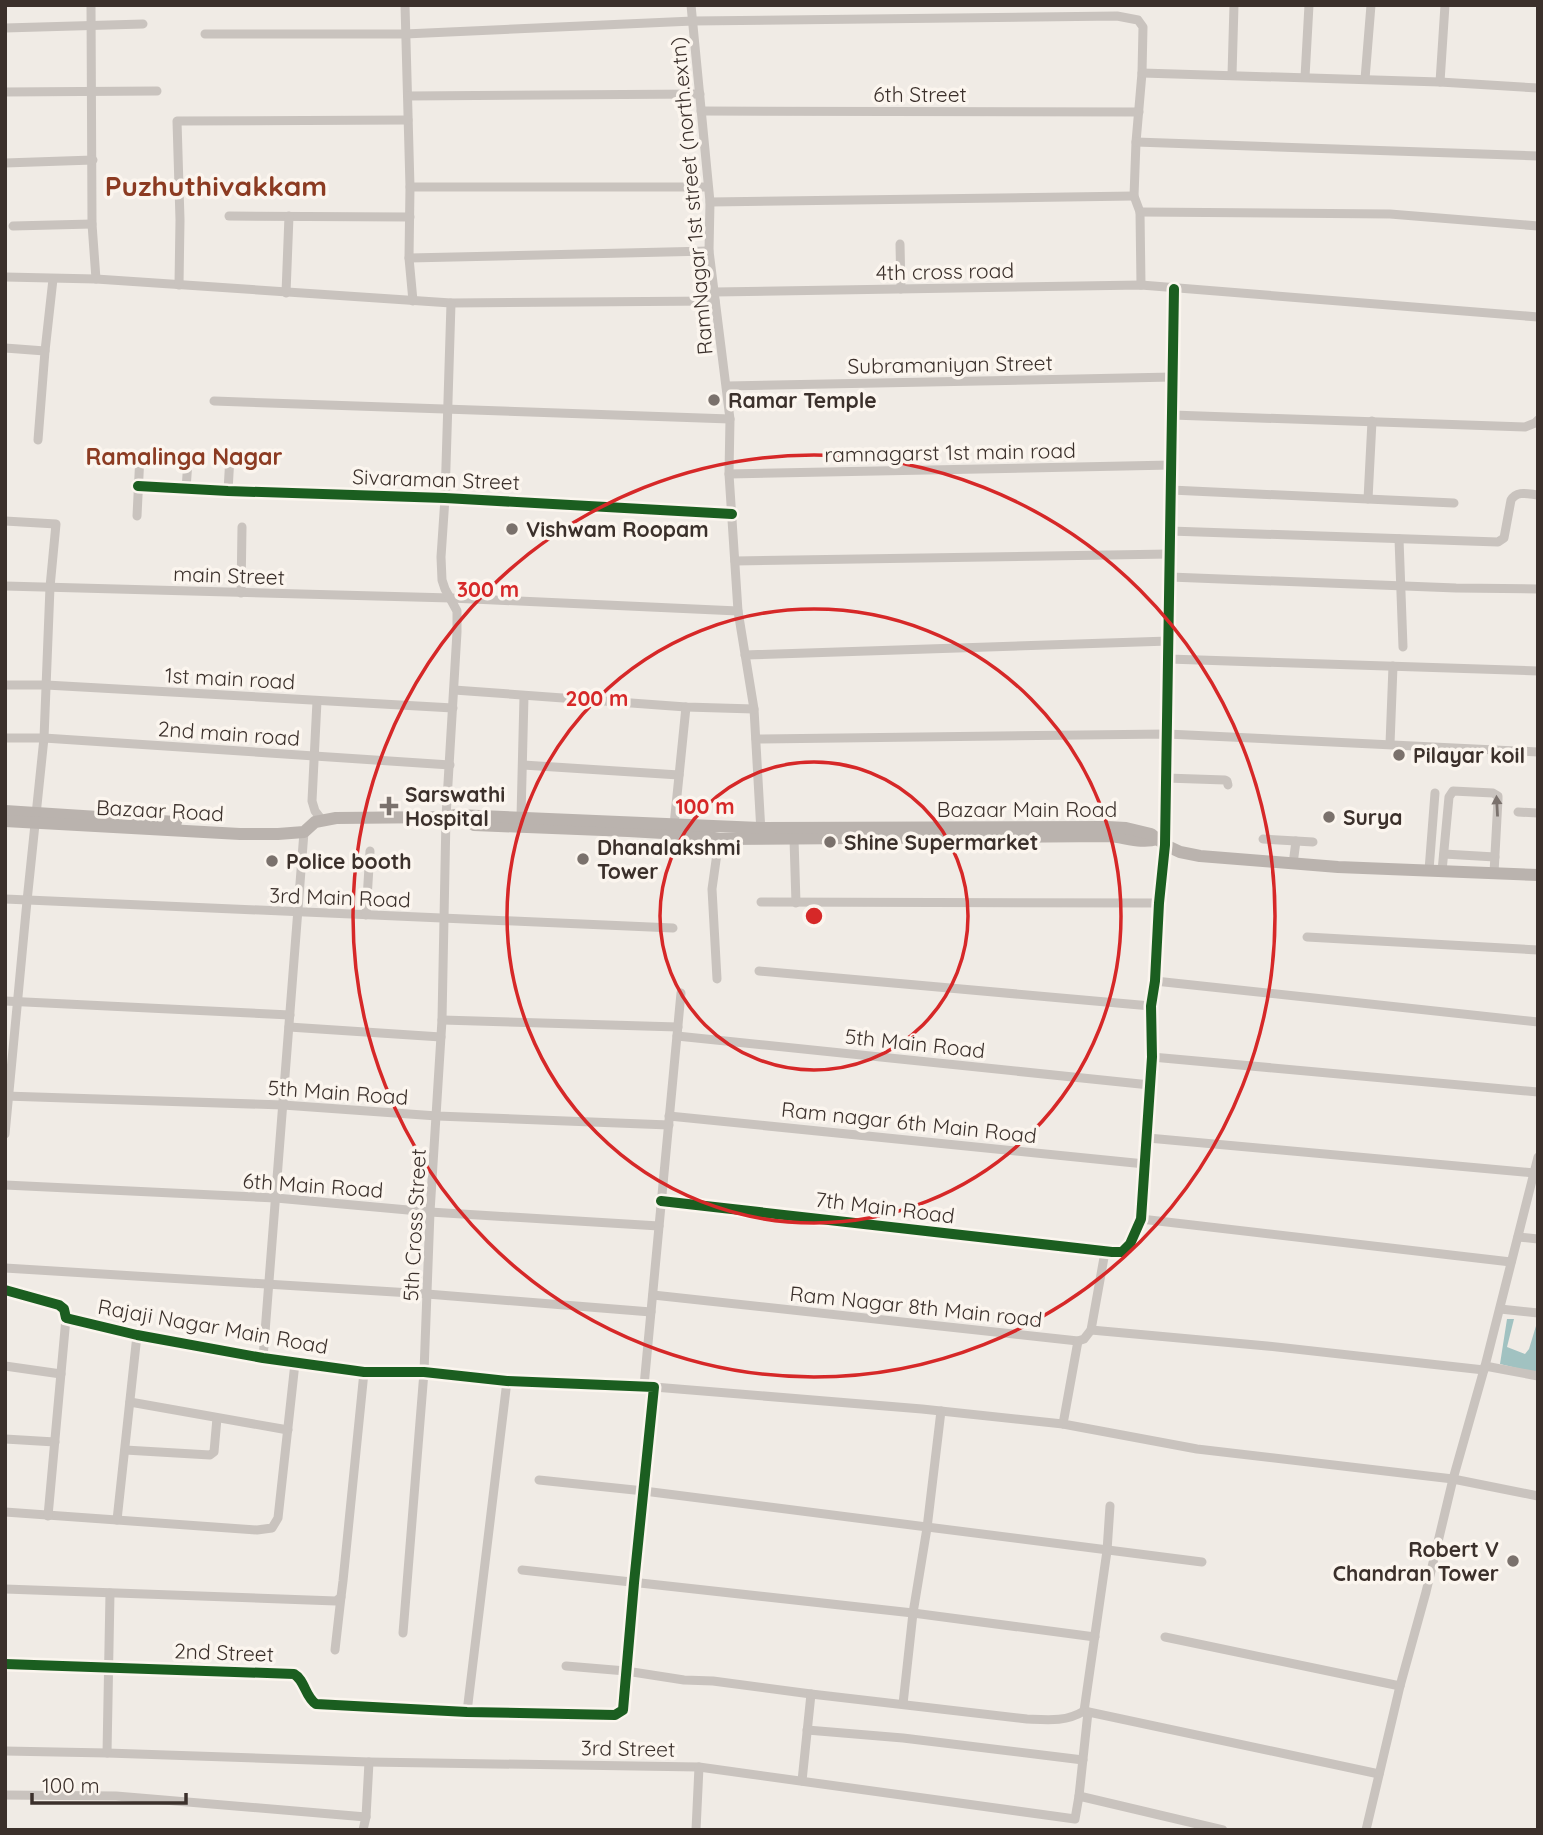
<svg xmlns="http://www.w3.org/2000/svg" width="1543" height="1835" font-family="Quicksand,sans-serif">
<style>
.water{fill:#a1c2c1}
.lines{fill:none;stroke-linecap:round;stroke-linejoin:round}
.street{stroke:#c9c3be;stroke-width:9}
.secondary{stroke:#bab3ae;stroke-width:12}
.cycleway-casing{stroke:#fbf5ee;stroke-width:15}
.cycleway{stroke:#1b5e20;stroke-width:10}
.oneway{fill:#7b726d}
.ring{fill:none;stroke:#d62828;stroke-width:3.5}
.poi-dot{fill:#7a716c;stroke:#fbf5ee;stroke-width:2.5}
.labels{text-anchor:middle;dominant-baseline:central;stroke-width:7;stroke-linejoin:round;paint-order:stroke}
.street-label{font-size:21px;fill:#3b302b;stroke:#fbf5ee}
.poi-label{font-size:21px;font-weight:bold;fill:#3b302b;stroke:#fbf5ee;text-anchor:start}
.neighbourhood-label{font-size:23px;font-weight:bold;fill:#8c3b22;stroke:#fbf5ee}
.district-label{font-size:28px;font-weight:bold;fill:#8c3b22;stroke:#fbf5ee}
.centre{fill:#d62828;stroke:#fbf5ee;stroke-width:3.5}
.ring-label{font-size:21px;text-anchor:middle;font-weight:bold;fill:#d62828;stroke:#fbf5ee;stroke-width:7;stroke-linejoin:round;paint-order:stroke}
</style>
<rect width="100%" height="100%" fill="#f0ebe5"/>
<polygon class="water" points="1507,1319 1514,1319 1507,1347 1525,1354 1529,1349 1536,1326 1538,1326 1538,1373 1500,1364"/>
<g class="lines">
<g class="street">
<polyline points="91,5 92,224 96,279"/>
<polyline points="405,5 410,187 409,258 413,301"/>
<polyline points="691,5 710,202 709,251 730,419 729,474 738,611 754,709 761,832"/>
<polyline points="5,28 143,24"/>
<polyline points="205,34 405,34 693,21 1117,16 1138,20 1143,27 1142,73 1136,142 1134,196 1140,212 1141,285"/>
<polyline points="1142,73 1440,82 1538,88"/>
<polyline points="1232,75 1234,5"/>
<polyline points="1305,77 1309,5"/>
<polyline points="1365,79 1371,5"/>
<polyline points="1440,82 1445,5"/>
<polyline points="5,92 157,91"/>
<polyline points="408,96 700,94"/>
<polyline points="701,111 1139,112"/>
<polyline points="1136,142 1538,156"/>
<polyline points="5,163 93,160"/>
<polyline points="410,187 708,187"/>
<polyline points="710,202 1134,196"/>
<polyline points="1140,212 1390,214 1538,226"/>
<polyline points="229,216 410,217"/>
<polyline points="13,226 92,224"/>
<polyline points="900,244 901,289"/>
<polyline points="409,258 709,251"/>
<polyline points="5,277 96,279 451,303 715,301"/>
<polyline points="179,285 180,220 177,121 408,120"/>
<polyline points="715,292 1141,285 1538,317"/>
<polyline points="286,293 289,216"/>
<polyline points="5,348 45,351"/>
<polyline points="727,386 1173,377"/>
<polyline points="214,401 730,419"/>
<polyline points="1172,415 1525,427 1535,423 1538,420"/>
<polyline points="38,440 45,351 53,279"/>
<polyline points="729,474 1172,465"/>
<polyline points="138,486 228,491 445,498 732,514"/>
<polyline points="186,489 188,461"/>
<polyline points="1171,490 1454,503"/>
<polyline points="228,491 230,456"/>
<polyline points="1368,499 1372,421"/>
<polyline points="137,516 140,455"/>
<polyline points="5,521 56,524 50,587 44,738 27,901 5,1134"/>
<path d="M1170,531L1498,542L1504,538L1511,500C1517,490 1528,494 1538,495"/>
<polyline points="1399,539 1403,647"/>
<polyline points="735,561 1170,554"/>
<polyline points="1170,577 1456,588 1538,589"/>
<polyline points="5,586 451,598 738,611"/>
<polyline points="241,593 242,527"/>
<polyline points="745,655 1169,641"/>
<polyline points="1168,659 1538,671"/>
<polyline points="5,685 46,685 453,708"/>
<polyline points="454,690 686,707 754,709"/>
<polyline points="317,701 312,801 315,811 322,820"/>
<polyline points="5,738 44,738 450,765"/>
<polyline points="756,739 1167,734 1538,752"/>
<polyline points="1390,744 1393,666"/>
<polyline points="523,765 679,775"/>
<polyline points="1166,778 1225,780 1227,781 1228,785"/>
<polyline points="1518,812 1538,813"/>
<polyline points="521,817 524,696"/>
<polyline points="674,825 686,707"/>
<polyline points="794,839 796,903"/>
<polyline points="1263,839 1296,841"/>
<polyline points="1444,854 1495,857"/>
<polyline points="1293,864 1296,841 1313,842"/>
<polyline points="1429,870 1435,793"/>
<polyline points="1442,871 1449,797 1453,791 1493,793 1498,796 1498,799 1494,873"/>
<polyline points="5,899 673,928"/>
<polyline points="761,902 1159,903"/>
<polyline points="366,915 370,851"/>
<polyline points="1307,937 1538,950"/>
<polyline points="759,971 1151,1006"/>
<polyline points="717,979 712,889 719,839"/>
<polyline points="1155,981 1538,1022"/>
<polyline points="5,1001 290,1015"/>
<polyline points="442,1020 678,1027"/>
<polyline points="289,1027 441,1037"/>
<polyline points="677,1036 1150,1085"/>
<polyline points="1152,1057 1538,1092"/>
<polyline points="5,1096 283,1105 437,1116 669,1125"/>
<polyline points="669,1116 1145,1164"/>
<polyline points="1148,1138 1534,1173"/>
<polyline points="5,1185 276,1198 430,1212 659,1226"/>
<polyline points="661,1201 1112,1252 1122,1252 1130,1244 1141,1219 1152,1057 1151,1006 1155,981 1159,903 1165,845 1174,289"/>
<polyline points="1141,1219 1511,1262"/>
<polyline points="1518,1237 1538,1239"/>
<polyline points="5,1268 427,1294 651,1312"/>
<path d="M5,1290L59,1305L64,1309L66,1318L137,1335L263,1358L364,1372H424L507,1381L654,1387L634,1583L623,1710L615,1715L467,1712L316,1704C305,1697 305,1680 294,1674L5,1664"/>
<polyline points="653,1295 1078,1341 1084,1339 1091,1330 1105,1252"/>
<polyline points="1500,1309 1538,1313"/>
<polyline points="1091,1330 1267,1346 1484,1370"/>
<polyline points="1078,1341 1063,1424 1197,1449 1453,1479 1538,1496"/>
<polyline points="263,1358 304,832"/>
<polyline points="5,1366 61,1374"/>
<polyline points="1485,1366 1538,1376"/>
<polyline points="644,1386 681,993"/>
<polyline points="654,1387 922,1409 1063,1424"/>
<polyline points="130,1402 288,1430"/>
<polyline points="5,1439 55,1442"/>
<polyline points="125,1450 210,1455 214,1452 217,1418"/>
<polyline points="539,1480 644,1491 1202,1562"/>
<polyline points="5,1512 257,1530 272,1528 278,1518 295,1363"/>
<polyline points="48,1516 66,1318"/>
<polyline points="117,1520 137,1335"/>
<polyline points="522,1570 913,1613 1095,1637"/>
<polyline points="5,1589 336,1601 341,1597 343,1581 364,1372"/>
<polyline points="403,1633 424,1372 430,1212 442,1020 446,817 457,632 457,611 445,589 442,580 441,557 445,498 451,303"/>
<polyline points="1165,1637 1400,1686"/>
<polyline points="335,1650 341,1597"/>
<polyline points="566,1666 626,1671 684,1680 713,1681 811,1694 802,1781"/>
<path d="M811,1694L1027,1719C1048,1720 1066,1722 1084,1711L1379,1774"/>
<polyline points="903,1704 913,1613 927,1528 941,1411"/>
<polyline points="1084,1711 1107,1551 1110,1506"/>
<polyline points="467,1712 507,1381"/>
<polyline points="807,1730 903,1738 1083,1760"/>
<polyline points="5,1751 107,1753 369,1762 699,1767 1075,1819 1079,1796 1223,1830"/>
<polyline points="107,1753 110,1593"/>
<polyline points="5,1795 116,1796 366,1817"/>
<polyline points="1079,1796 1088,1712"/>
<polyline points="363,1830 366,1817 369,1762"/>
<polyline points="696,1830 699,1767"/>
<polyline points="1366,1830 1400,1686 1426,1592 1453,1479 1485,1366 1538,1157"/>
</g>
<g class="secondary">
<polyline points="5,811 176,822"/>
<path d="M458,815L474,825L628,831L698,835L719,839L1109,836C1124,837 1142,844 1157,839"/>
<polyline points="5,821 240,834 278,834 304,832 315,822 336,818 446,817 456,815 760,828 1107,827 1126,828 1151,834 1165,845 1180,852 1200,856 1338,867 1538,875"/>
</g>
<defs>
<g id="cycleway">
<polyline points="138,486 228,491 445,498 732,514"/>
<polyline points="661,1201 1112,1252 1122,1252 1130,1244 1141,1219 1152,1057 1151,1006 1155,981 1159,903 1165,845 1174,289"/>
<path d="M5,1290L59,1305L64,1309L66,1318L137,1335L263,1358L364,1372H424L507,1381L654,1387L634,1583L623,1710L615,1715L467,1712L316,1704C305,1697 305,1680 294,1674L5,1664"/>
</g>
</defs>
<use href="#cycleway" class="cycleway-casing"/>
<use href="#cycleway" class="cycleway"/>
</g>
<defs><path id="oneway-solid" d="M-6-.8H1V-3.2L6.5 0L1 3.2V.8H-6Z" transform="scale(1.75)"/></defs>
<use class="oneway" href="#oneway-solid" transform="translate(1497 806) rotate(-93)"/>
<g class="ring">
<circle cx="814" cy="916" r="154"/>
<circle cx="814" cy="916" r="307"/>
<circle cx="814" cy="916" r="461"/>
</g>
<g class="poi-dot">
<circle cx="714" cy="400" r="7"/>
<circle cx="512" cy="529" r="7"/>
<circle cx="1399" cy="755" r="7"/>
<path d="M385.5 795.5h7v7h7v7h-7v7h-7v-7h-7v-7h7z"/>
<circle cx="1329" cy="817" r="7"/>
<circle cx="830" cy="842" r="7"/>
<circle cx="583" cy="859" r="7"/>
<circle cx="272" cy="861" r="7"/>
<circle cx="1513" cy="1561" r="7"/>
</g>
<g class="labels">
<g class="street-label">
<text x="920" y="94">6th Street</text>
<text transform="translate(691 196) rotate(-95)">RamNagar 1st street (north.extn)</text>
<text transform="translate(945 271) rotate(-1)">4th cross road</text>
<text transform="translate(950 364) rotate(-1)">Subramaniyan Street</text>
<text transform="translate(950 452) rotate(-1)">ramnagarst 1st main road</text>
<text transform="translate(436 479) rotate(2)">Sivaraman Street</text>
<text transform="translate(229 575) rotate(2)">main Street</text>
<text transform="translate(230 678) rotate(3)">1st main road</text>
<text transform="translate(229 733) rotate(4)">2nd main road</text>
<text x="1027" y="809">Bazaar Main Road</text>
<text transform="translate(160 810) rotate(3)">Bazaar Road</text>
<text transform="translate(340 897) rotate(2)">3rd Main Road</text>
<text transform="translate(915 1043) rotate(6)">5th Main Road</text>
<text transform="translate(338 1092) rotate(4)">5th Main Road</text>
<text transform="translate(909 1122) rotate(6)">Ram nagar 6th Main Road</text>
<text transform="translate(313 1185) rotate(4)">6th Main Road</text>
<text transform="translate(885 1207) rotate(7)">7th Main Road</text>
<text transform="translate(414 1225) rotate(-87)">5th Cross Street</text>
<text transform="translate(916 1306) rotate(6)">Ram Nagar 8th Main road</text>
<text transform="translate(213 1326) rotate(10)">Rajaji Nagar Main Road</text>
<text transform="translate(224 1652) rotate(2)">2nd Street</text>
<text transform="translate(628 1748) rotate(1)">3rd Street</text>
</g>
<g class="poi-label">
<text x="728" y="400">Ramar Temple</text>
<text x="526" y="529">Vishwam Roopam</text>
<text x="1413" y="755">Pilayar koil</text>
<text x="405" y="794">Sarswathi<tspan x="405" dy="24">Hospital</tspan></text>
<text x="1343" y="817">Surya</text>
<text x="844" y="842">Shine Supermarket</text>
<text x="597" y="847">Dhanalakshmi<tspan x="597" dy="24">Tower</tspan></text>
<text x="286" y="861">Police booth</text>
<text x="1499" y="1549" text-anchor="end">Robert V<tspan x="1499" dy="24">Chandran Tower</tspan></text>
</g>
<g class="neighbourhood-label">
<text x="184" y="456">Ramalinga Nagar</text>
</g>
<g class="district-label">
<text x="216" y="185">Puzhuthivakkam</text>
</g>
</g>
<circle cx="814" cy="916" r="10" class="centre"/>
<g class="ring-label">
<text x="488" y="597">300 m</text>
<text x="597" y="706">200 m</text>
<text x="705" y="814">100 m</text>
</g>
<rect width="1543" height="1835" fill="none" stroke="#3b302b" stroke-width="14"/>
<path d="M32 1793v10h154v-10" fill="none" stroke="#3b302b" stroke-width="3.5"/>
<text x="42" y="1793" font-size="21" fill="#3b302b" stroke="#fbf5ee" stroke-width="5" paint-order="stroke">100 m</text>
</svg>
